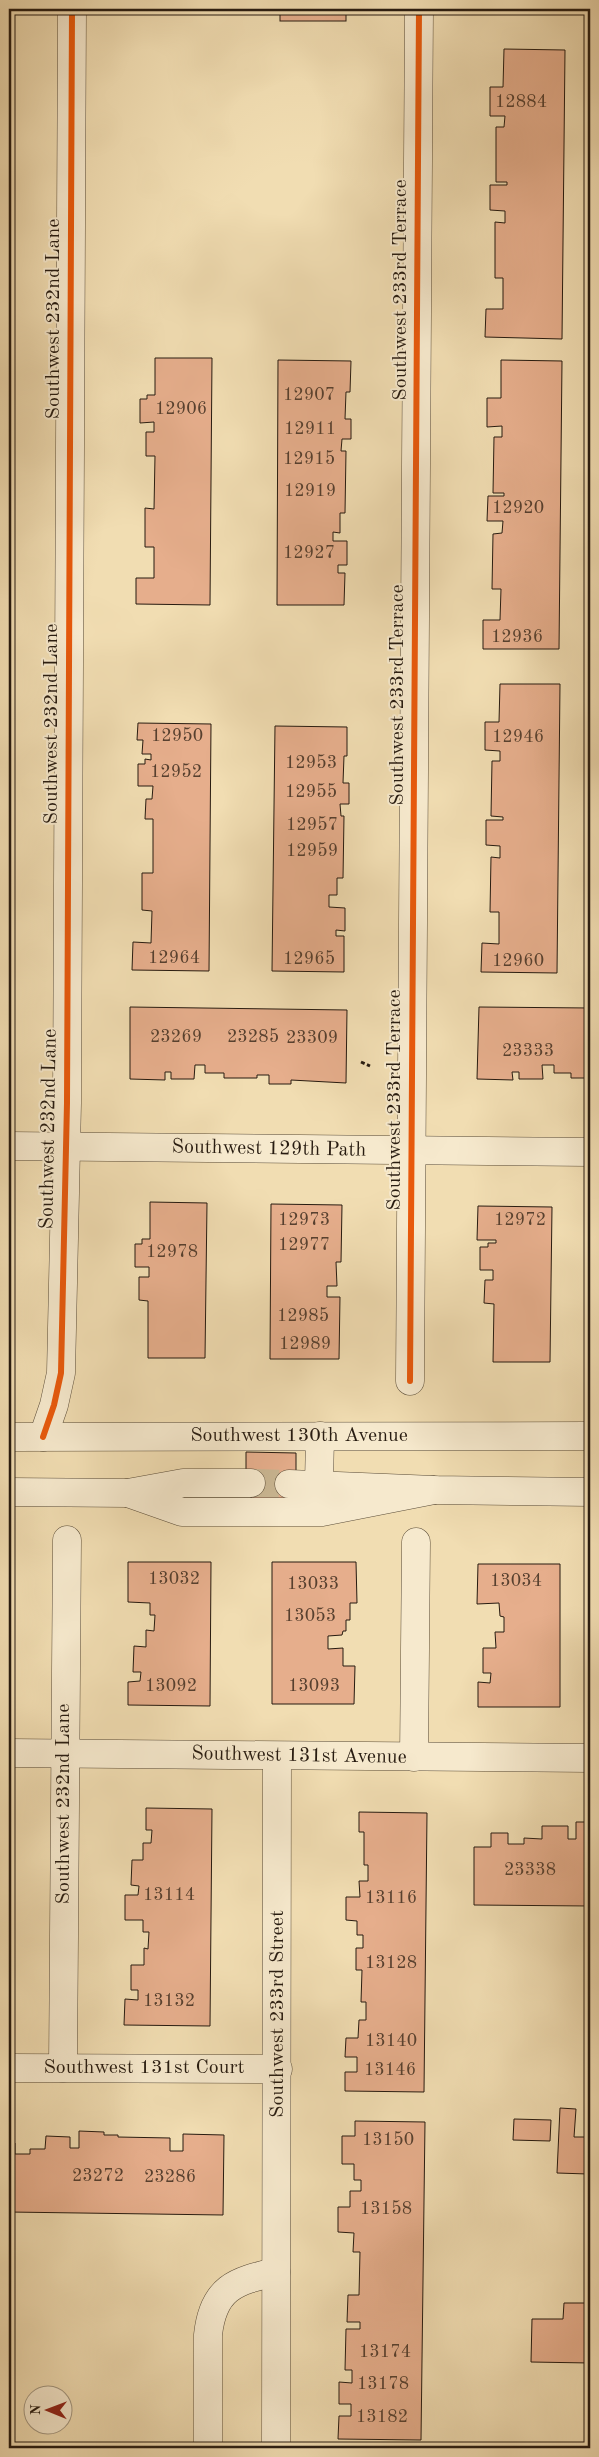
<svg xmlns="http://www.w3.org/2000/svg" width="599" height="2457" font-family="'Old Standard TT',serif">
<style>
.building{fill:#e6ae8c;stroke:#271b10}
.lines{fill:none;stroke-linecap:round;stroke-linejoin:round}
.minor-tunnel{stroke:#c9b692;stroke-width:28;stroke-dasharray:28 14;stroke-linecap:butt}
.minor-casing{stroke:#5a4c38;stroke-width:29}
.path{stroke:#271b10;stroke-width:3;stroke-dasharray:4 2.5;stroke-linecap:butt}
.minor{stroke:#f6e9cd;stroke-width:28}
.cycleway-casing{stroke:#f6e9cd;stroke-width:9}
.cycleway{stroke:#e8590c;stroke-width:6}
.labels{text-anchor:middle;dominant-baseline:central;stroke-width:4;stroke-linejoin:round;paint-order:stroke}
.number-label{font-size:18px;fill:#57402f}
.street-label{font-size:20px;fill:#271b10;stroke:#f6e9cd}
</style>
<rect width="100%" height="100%" fill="#f1ddb2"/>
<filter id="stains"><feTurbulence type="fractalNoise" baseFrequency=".004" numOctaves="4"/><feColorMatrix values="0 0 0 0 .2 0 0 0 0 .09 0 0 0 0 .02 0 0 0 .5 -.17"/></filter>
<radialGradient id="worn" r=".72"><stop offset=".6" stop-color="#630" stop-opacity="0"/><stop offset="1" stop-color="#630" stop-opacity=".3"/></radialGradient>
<g class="building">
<rect x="280" y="9" width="66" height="12"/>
<polygon points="504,49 565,50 562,339 485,337 486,309 503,309 503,278 495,278 495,222 505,223 505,211 490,210 490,185 507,185 507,182 496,182 496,127 504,127 505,116 490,116 490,87 503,87"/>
<polygon points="155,358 212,358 210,605 136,604 136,578 154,578 154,547 145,547 145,508 154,509 155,456 146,456 146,432 154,432 154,422 140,423 140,399 147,399 147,395 155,395"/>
<polygon points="278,360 351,361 350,392 346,392 345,419 351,419 351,439 342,439 341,451 346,451 345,513 340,513 340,533 333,532 333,541 347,541 347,565 338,565 338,573 345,573 344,605 277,605"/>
<polygon points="501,360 562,361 559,649 483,649 483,620 500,620 501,589 492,589 493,534 502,533 503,521 487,521 488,496 504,496 504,493 493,493 494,437 502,437 502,426 487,427 487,398 501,398"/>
<polygon points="500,684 560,684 557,973 481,972 482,943 499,944 499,912 490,912 491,857 500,858 500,846 486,845 486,820 503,820 503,817 491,816 492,761 500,761 500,751 485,750 485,722 499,722"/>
<polygon points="138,723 211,724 209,971 132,970 133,942 151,943 152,911 142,910 142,873 153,873 153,819 145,819 146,799 152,799 153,786 138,786 138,764 145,764 145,759 151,760 151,754 142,754 143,740 137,740"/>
<polygon points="275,726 347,727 347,756 344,756 343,783 349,783 349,804 340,804 341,816 344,816 343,878 337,878 337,895 329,895 329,907 345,908 345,931 336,930 336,936 344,936 344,972 272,971"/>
<polygon points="130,1007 347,1010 346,1083 291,1080 291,1084 269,1084 269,1075 257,1075 257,1078 224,1078 224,1073 205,1073 205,1065 195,1065 194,1079 171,1079 171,1072 165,1072 165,1080 130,1079"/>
<polygon points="479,1007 590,1008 590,1078 571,1078 571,1073 554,1073 554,1065 542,1065 543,1079 519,1079 519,1072 512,1072 513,1080 477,1079"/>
<polygon points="150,1202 207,1203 205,1358 148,1358 148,1301 139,1300 139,1277 149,1277 149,1267 135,1267 135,1244 142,1244 142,1239 150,1239"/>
<polygon points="271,1204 342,1205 341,1262 336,1262 337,1286 327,1286 327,1297 340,1297 339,1359 270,1359"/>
<polygon points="478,1206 552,1207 550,1362 493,1362 494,1304 484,1303 485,1280 493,1280 493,1270 480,1270 480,1247 488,1247 488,1243 496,1243 496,1240 477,1240"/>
<polygon points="246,1452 296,1453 296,1471 289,1471 289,1500 251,1500 252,1472 246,1472"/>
<polygon points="128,1562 211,1562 210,1706 128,1705 128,1682 140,1681 141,1672 133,1672 134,1646 146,1647 146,1630 154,1631 155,1615 150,1615 150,1603 128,1602"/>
<polygon points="272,1562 356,1562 357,1603 350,1603 350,1620 346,1620 346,1631 343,1631 342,1635 328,1636 328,1649 343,1648 343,1666 355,1666 354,1704 272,1704"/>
<polygon points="478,1564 560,1564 560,1707 478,1707 478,1682 490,1683 491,1673 483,1673 483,1648 496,1648 495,1632 504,1632 504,1617 500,1616 499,1603 477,1604"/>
<polygon points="146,1808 212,1809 210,2026 124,2025 125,1999 138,2000 138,1990 131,1990 131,1965 144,1965 144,1948 148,1949 149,1932 143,1932 143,1920 125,1920 125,1895 138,1895 139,1886 131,1885 132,1860 143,1860 143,1843 151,1843 152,1830 146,1830"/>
<polygon points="359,1812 427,1813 424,2092 345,2091 345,2072 357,2072 357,2057 345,2057 346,2038 358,2038 359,2020 366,2020 366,2002 361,2002 362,1970 356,1970 356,1948 363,1948 363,1935 357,1935 357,1921 346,1920 346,1897 360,1897 359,1881 368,1881 368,1865 364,1865 364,1832 359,1832"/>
<polygon points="576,1822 590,1822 590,1906 474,1905 474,1847 491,1847 491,1833 508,1833 508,1844 524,1844 524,1838 542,1839 542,1826 568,1826 568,1839 576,1839"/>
<polygon points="560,2108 576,2109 574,2137 589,2137 588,2174 557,2173"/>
<polygon points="514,2119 551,2120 550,2141 513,2140"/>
<polygon points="355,2121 425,2122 421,2440 338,2439 339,2416 351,2416 351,2404 339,2404 339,2382 352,2383 352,2370 345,2370 346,2329 360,2329 360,2322 347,2322 348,2295 359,2295 360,2252 353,2252 354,2233 338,2232 338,2207 350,2207 350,2191 361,2191 361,2180 354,2180 354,2164 342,2164 342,2136 355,2136"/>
<polygon points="79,2131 104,2132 104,2135 118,2135 118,2137 170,2138 170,2151 183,2151 183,2134 224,2135 223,2215 9,2212 9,2143 15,2143 15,2154 30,2154 30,2149 45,2149 46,2136 70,2137 70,2148 79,2148"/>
<polygon points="564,2303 590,2303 590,2363 531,2362 532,2319 563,2319"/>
</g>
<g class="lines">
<polyline class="minor-tunnel" points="251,1483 289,1484"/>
<defs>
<g id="minor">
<polyline points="9,1146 590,1152"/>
<polyline points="410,1381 419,9"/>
<polyline points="9,1437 590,1436"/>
<polyline points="43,1437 54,1405 61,1373 67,1103 72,9"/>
<polyline points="289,1484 434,1490 590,1492"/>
<polyline points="319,1484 320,1436"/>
<polyline points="9,1492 128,1493 183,1483 251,1483"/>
<polyline points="128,1493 182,1512 322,1512 434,1490"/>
<polyline points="9,1753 590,1758"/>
<polyline points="414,1757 416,1542"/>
<polyline points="9,2068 278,2069"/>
<polyline points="63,2068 67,1540"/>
<polyline points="276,2445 277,1756"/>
<path d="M208,2448V2335C213,2288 235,2281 276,2272"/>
</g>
</defs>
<use href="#minor" class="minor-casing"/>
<polyline class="path" points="361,1062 370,1066"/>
<use href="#minor" class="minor"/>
<defs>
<g id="cycleway">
<polyline points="410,1381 419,9"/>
<polyline points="43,1437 54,1405 61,1373 67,1103 72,9"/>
</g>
</defs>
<use href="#cycleway" class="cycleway-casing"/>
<use href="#cycleway" class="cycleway"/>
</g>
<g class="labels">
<g class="number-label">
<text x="521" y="102">12884</text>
<text x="309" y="395">12907</text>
<text x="181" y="409">12906</text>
<text x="310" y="429">12911</text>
<text x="309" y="459">12915</text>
<text x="310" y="491">12919</text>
<text x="518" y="508">12920</text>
<text x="309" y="553">12927</text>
<text x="517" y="637">12936</text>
<text x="177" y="736">12950</text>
<text x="518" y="737">12946</text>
<text x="311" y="763">12953</text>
<text x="176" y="772">12952</text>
<text x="311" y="792">12955</text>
<text x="312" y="825">12957</text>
<text x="312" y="851">12959</text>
<text x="174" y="958">12964</text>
<text x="309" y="959">12965</text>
<text x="518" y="961">12960</text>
<text x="176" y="1037">23269</text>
<text x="253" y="1037">23285</text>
<text x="312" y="1038">23309</text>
<text x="528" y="1051">23333</text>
<text x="304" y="1220">12973</text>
<text x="520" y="1220">12972</text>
<text x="304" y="1245">12977</text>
<text x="172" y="1252">12978</text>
<text x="303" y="1316">12985</text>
<text x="305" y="1344">12989</text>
<text x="174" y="1579">13032</text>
<text x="516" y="1581">13034</text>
<text x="313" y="1584">13033</text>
<text x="310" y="1616">13053</text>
<text x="171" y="1686">13092</text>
<text x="314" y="1686">13093</text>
<text x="530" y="1870">23338</text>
<text x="169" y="1895">13114</text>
<text x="391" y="1898">13116</text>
<text x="391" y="1963">13128</text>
<text x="169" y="2001">13132</text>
<text x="391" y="2041">13140</text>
<text x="390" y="2070">13146</text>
<text x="388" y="2140">13150</text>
<text x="98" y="2176">23272</text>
<text x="170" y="2177">23286</text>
<text x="386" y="2209">13158</text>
<text x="385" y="2352">13174</text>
<text x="383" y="2384">13178</text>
<text x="382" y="2417">13182</text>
</g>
<g class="street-label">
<text transform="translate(401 290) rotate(-90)">Southwest 233rd Terrace</text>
<text transform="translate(54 319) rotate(-90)">Southwest 232nd Lane</text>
<text transform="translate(398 695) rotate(-90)">Southwest 233rd Terrace</text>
<text transform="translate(52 724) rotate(-90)">Southwest 232nd Lane</text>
<text transform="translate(395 1100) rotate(-90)">Southwest 233rd Terrace</text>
<text transform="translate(49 1129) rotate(-89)">Southwest 232nd Lane</text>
<text transform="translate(269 1149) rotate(1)">Southwest 129th Path</text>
<text x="299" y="1436">Southwest 130th Avenue</text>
<text transform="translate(299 1756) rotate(1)">Southwest 131st Avenue</text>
<text transform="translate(64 1804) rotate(-90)">Southwest 232nd Lane</text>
<text transform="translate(278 2014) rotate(-90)">Southwest 233rd Street</text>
<text x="144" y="2068">Southwest 131st Court</text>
</g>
</g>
<rect width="599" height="2457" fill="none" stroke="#f1ddb2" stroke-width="30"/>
<rect x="10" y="10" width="579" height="2437" fill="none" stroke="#271b10" stroke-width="2.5"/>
<rect x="15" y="15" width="569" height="2427" fill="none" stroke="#271b10"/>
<g transform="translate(48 2410) rotate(271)"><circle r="24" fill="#f6e9cd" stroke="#a39781"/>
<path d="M0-4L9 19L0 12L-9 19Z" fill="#8f2418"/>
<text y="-8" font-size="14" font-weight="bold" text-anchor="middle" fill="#271b10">N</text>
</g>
<rect width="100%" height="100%" filter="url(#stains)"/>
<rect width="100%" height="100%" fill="url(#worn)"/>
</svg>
